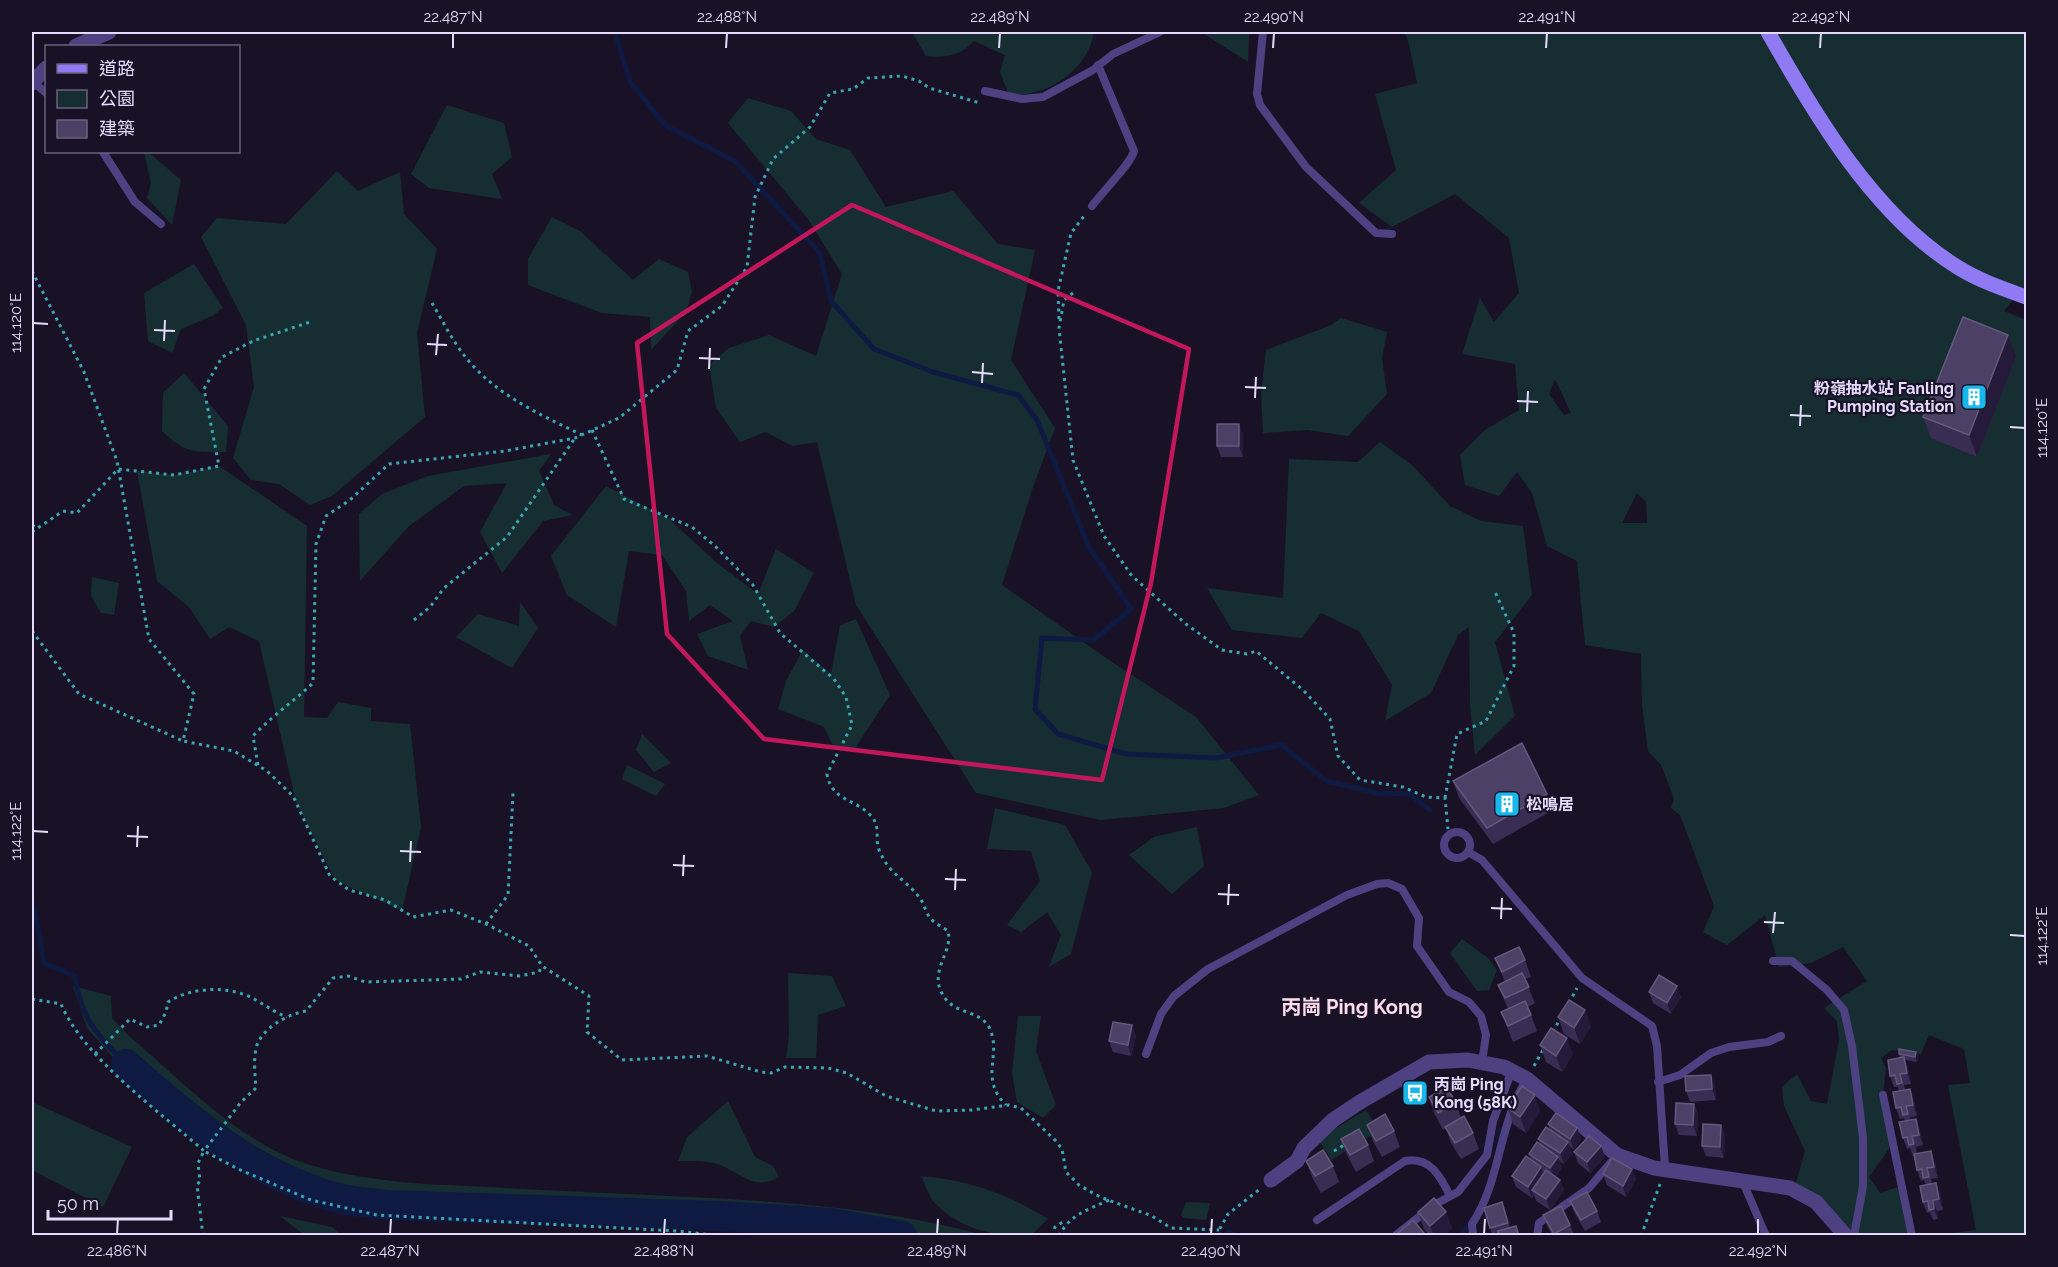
<svg xmlns="http://www.w3.org/2000/svg" width="2058" height="1267" font-family="Raleway,'Noto Sans TC',sans-serif">
<style>
.green{fill:#162e31;fill-rule:evenodd}
.lines{fill:none;stroke-linecap:round;stroke-linejoin:round}
.stream{stroke:#0f1a43;stroke-width:5}
.river{stroke:#0f1a43;stroke-width:30}
.path{stroke:#3aa6b1;stroke-width:3;stroke-dasharray:3 4.5;stroke-linecap:butt}
.service{stroke:#4d4182;stroke-width:8}
.minor{stroke:#4d4182;stroke-width:15}
.secondary{stroke:#8f7af4;stroke-width:15}
.wall{fill:#3a2d54}
.shaded-wall{fill:#251a3a}
.building{fill:#4c4066;stroke:#64587d;stroke-width:1.5}
.marked{fill:none;stroke:#c2185b;stroke-width:4.5;stroke-linejoin:round}
.ticks{fill:none;stroke:#e4dbfc;stroke-width:2}
.labels{text-anchor:middle;dominant-baseline:central;stroke-width:4.5;stroke-linejoin:round;paint-order:stroke}
.poi-label{font-size:16px;font-weight:bold;fill:#e4dbfc;stroke:#191227;text-anchor:start}
.quarter-label{font-size:20px;font-weight:bold;fill:#fcddec;stroke:#191227}
.neatline{fill:none;stroke:#e4dbfc;stroke-width:2}
.ticks-label{font-size:15px;text-anchor:middle;fill:#e4dbfc}
</style>
<rect width="100%" height="100%" fill="#191227"/>
<g class="green">
<path d="M912,32H1094C1088,70 1048,97 1009,95L1000,72L1005,55L974,41C961,56 944,58 926,56Z"/>
<polygon points="1201,32 1249,32 1248,62"/>
<path d="M1404,32H2026V305L2013,300L2004,311L2026,320V1235H1937L1976,1230L1948,1085L1970,1083L1964,1049L1929,1035L1921,1054L1892,1050L1881,1058L1886,1068L1883,1095L1891,1146L1869,1177L1880,1193L1901,1186L1914,1235H1848V1226L1826,1216L1793,1193L1805,1151L1784,1106L1782,1087L1797,1074L1811,1101L1827,1104L1839,1040L1837,1021L1824,1008L1867,981L1843,947L1811,963L1779,967L1765,915L1727,945L1703,932L1714,906L1680,815L1671,808L1674,799L1661,765L1648,751L1642,705L1641,654L1585,645L1577,561L1547,546L1532,493L1517,472L1499,496L1465,485L1460,455L1485,430L1519,410L1515,364L1462,354L1480,298L1494,322L1519,293L1509,238L1455,194L1392,227L1359,203L1396,170L1375,94L1417,83L1408,40ZM1555,379L1571,413L1564,415L1549,394ZM1637,493L1646,502L1647,523H1622Z"/>
<polygon points="748,98 791,111 816,139 850,150 886,207 953,191 998,244 1035,250 1011,360 1055,428 1032,490 1002,585 1106,658 1196,717 1259,795 1224,808 1101,820 976,793 856,605 817,442 792,446 766,432 740,442 716,408 709,365 729,348 769,335 816,356 842,274 808,219 728,123"/>
<polygon points="447,105 504,123 512,157 492,174 502,199 429,188 411,174"/>
<polygon points="144,152 148,152 181,180 172,225 147,198 151,183"/>
<polygon points="337,171 358,191 400,172 404,214 437,249 417,333 425,417 332,496 310,505 279,484 251,480 233,458 254,387 246,325 201,237 217,218 286,224"/>
<polygon points="552,217 580,231 633,280 659,259 688,272 692,292 686,312 651,350 650,317 602,313 528,285 528,259"/>
<polygon points="194,264 223,308 212,316 181,329 172,353 148,341 144,293"/>
<polygon points="1341,318 1387,332 1382,358 1387,394 1348,436 1308,430 1263,433 1261,394 1266,350 1331,325"/>
<path d="M184,373L228,426L226,452C194,452 186,454 162,431L163,393Z"/>
<polygon points="1380,442 1413,466 1450,506 1481,521 1523,526 1532,595 1495,642 1515,716 1475,755 1470,705 1469,627 1458,635 1431,693 1385,721 1392,685 1359,631 1321,613 1302,638 1232,630 1207,588 1283,598 1289,459 1358,462"/>
<polygon points="551,454 539,471 554,505 572,515 543,521 502,573 480,532 507,483 464,486 409,526 360,581 359,514 382,494 428,476"/>
<polygon points="219,466 307,526 304,717 327,718 338,702 371,708 371,721 410,724 421,827 402,911 335,880 296,802 259,641 229,627 210,639 189,607 157,581 137,471 174,475"/>
<polygon points="606,486 669,519 717,563 758,594 776,549 814,573 794,611 774,627 751,621 740,636 748,670 708,656 697,634 733,621 710,605 689,621 686,591 662,555 629,551 616,627 567,595 551,556"/>
<polygon points="92,577 119,583 114,615 101,613 91,596"/>
<polygon points="520,602 538,628 512,668 456,637 478,614 519,626"/>
<polygon points="856,619 890,695 855,748 835,750 824,727 778,709 786,681 803,650 831,674 840,625"/>
<polygon points="642,734 671,763 654,772 636,750"/>
<polygon points="627,765 665,784 656,796 622,779"/>
<polygon points="995,808 1065,825 1092,872 1071,954 1049,967 1061,935 1047,912 1021,932 1007,925 1040,881 1031,851 987,849"/>
<polygon points="1197,827 1204,866 1172,894 1129,855 1154,837"/>
<polygon points="1462,939 1489,959 1497,970 1489,990 1477,991 1450,953"/>
<polygon points="788,973 832,976 846,1006 818,1015 816,1058 786,1058 789,1036"/>
<path d="M73,986L111,996L112,1018L129,1036C180,1079 230,1133 293,1159C334,1175 379,1180 423,1184C505,1188 587,1192 669,1196C775,1201 882,1207 984,1235H829L519,1218L377,1216L339,1209L279,1187L219,1151L126,1072L87,1028Z"/>
<polygon points="1018,1016 1041,1016 1036,1051 1056,1105 1043,1118 1017,1102 1012,1073"/>
<path d="M728,1101L755,1157L773,1166L779,1177C753,1192 742,1172 717,1164C706,1160 690,1161 678,1161L687,1137Z"/>
<polygon points="32,1102 132,1147 103,1207 32,1170"/>
<polygon points="1366,1110 1379,1131 1331,1160 1318,1139"/>
<path d="M921,1176C971,1181 1006,1193 1048,1219L1031,1235C994,1236 961,1231 934,1202C929,1196 925,1184 921,1176Z"/>
<polygon points="1186,1202 1210,1203 1206,1220 1184,1218 1181,1215"/>
<polygon points="280,1216 332,1227 341,1235 304,1235"/>
</g>
<g class="lines">
<g class="stream">
<polyline points="615,32 630,82 666,126 735,161 820,253 831,301 874,349 933,372 1018,395 1037,420 1089,547 1131,609 1094,640 1042,638 1035,709 1058,734 1126,754 1216,758 1281,745 1327,781 1376,793 1409,794 1430,810"/>
<path d="M32,902C39,921 39,943 44,963L75,976C81,1019 97,1035 126,1064"/>
<polyline points="1499,1143 1501,1130"/>
<polyline points="1228,1232 1239,1236"/>
<polyline points="1460,1236 1472,1220"/>
</g>
<path class="river" d="M126,1064C190,1121 257,1178 342,1199C356,1202 372,1203 387,1205L721,1216L832,1223L902,1236"/>
<g class="path">
<polyline points="32,271 84,372 117,461 149,639 194,694 183,741 234,751 267,771 293,796 330,876 349,890 385,900 413,917 451,910 486,924 529,946 542,966 589,996 587,1032 622,1060 707,1056 761,1072 771,1073 785,1067 828,1068 847,1073 886,1096 936,1111 972,1110 1009,1105 1021,1108 1056,1141 1062,1149 1066,1172 1079,1185 1100,1197 1152,1216 1171,1228 1219,1230"/>
<polyline points="1073,293 1064,300 1059,328 1073,460 1104,536 1132,576 1186,624 1222,650 1247,654 1256,651 1303,690 1330,719 1338,756 1360,780 1403,787 1426,797 1445,798 1448,829"/>
<path d="M432,303C445,325 457,350 476,369C505,399 545,417 582,435"/>
<polyline points="1059,319 1058,291 1071,233 1085,215"/>
<path d="M592,430L624,499L692,527L715,546L753,585L780,633L834,679L846,697L852,725L827,774C831,801 857,799 872,817C881,827 874,841 880,852C889,874 906,880 919,897C924,903 925,911 930,918C934,923 943,927 948,931C953,951 932,968 940,989C950,1016 978,1008 989,1027C1003,1055 978,1077 1006,1105"/>
<polyline points="32,525 37,528"/>
<polyline points="32,532 63,511 77,513 118,469 174,475 219,466 204,389 222,357 253,341 310,322"/>
<polyline points="414,620 430,607 444,588 507,537 575,438"/>
<polyline points="32,631 79,694 183,741"/>
<path d="M258,765L253,736C272,716 293,702 313,683L316,544L326,516L350,500L389,464L505,451L575,438L619,418L677,370L688,331L722,306L747,267L755,197L773,159L810,127L830,93L853,89L868,78L902,76L919,81L929,88L980,103"/>
<polyline points="1445,798 1457,734 1486,721 1514,666 1514,633 1495,592"/>
<polyline points="486,924 508,895 513,793"/>
<path d="M32,999L61,1004C83,1057 160,1112 204,1151L241,1102L256,1088C255,1075 253,1058 257,1045C264,1027 288,1014 306,1011L333,978L348,976L365,982L461,979L480,972L520,976L539,972L542,966"/>
<polyline points="1569,1003 1577,988"/>
<polyline points="1553,1032 1561,1017"/>
<path d="M95,1054L130,1019L147,1027L159,1025L166,1012L168,1002C191,987 229,985 254,999C265,1005 274,1012 287,1017"/>
<polyline points="1534,1066 1544,1048"/>
<polyline points="1334,1151 1346,1144"/>
<polyline points="203,1236 197,1185 200,1181 198,1163 204,1151 238,1169 311,1200 377,1215 676,1231 723,1236"/>
<polyline points="1052,1236 1055,1227 1066,1220"/>
<path d="M1059,1236C1070,1214 1088,1210 1109,1200"/>
<polyline points="1220,1236 1219,1230 1228,1214 1260,1189"/>
<polyline points="1641,1236 1660,1184"/>
</g>
<g class="service">
<polyline points="1263,32 1257,94 1260,105 1306,167 1376,233 1392,234"/>
<polyline points="33,82 46,93"/>
<polyline points="985,91 1022,99 1043,97 1093,70 1113,54 1160,32"/>
<polyline points="103,152 135,202 161,224"/>
<path d="M1092,206C1102,192 1131,164 1134,151L1098,65"/>
<circle cx="1457" cy="845" r="13"/>
<polyline points="1468,852 1482,860 1582,978 1652,1026 1657,1046 1665,1169"/>
<polyline points="1773,961 1792,961 1827,990 1844,1010 1852,1046 1863,1138 1863,1186 1854,1236"/>
<polyline points="1146,1054 1161,1014 1174,996 1208,969 1347,895 1377,884 1388,883 1402,889 1419,918 1417,946 1449,992 1469,1002 1481,1016 1486,1035 1482,1062"/>
<polyline points="1658,1082 1680,1075 1711,1053 1729,1047 1768,1042 1781,1036"/>
<polyline points="1883,1095 1912,1236"/>
<polyline points="1743,1182 1766,1236"/>
<path d="M1317,1220L1405,1161C1430,1156 1441,1177 1450,1196"/>
<polyline points="1395,1236 1434,1205 1458,1192 1487,1155 1493,1121 1512,1070"/>
<path d="M1473,1236L1472,1224C1501,1181 1498,1124 1527,1079"/>
<polyline points="1537,1236 1539,1223 1589,1188 1612,1161"/>
</g>
<g class="minor">
<polyline points="76,46 109,32"/>
<polyline points="32,83 46,68"/>
<polyline points="1271,1180 1297,1161 1304,1148 1333,1120 1360,1102 1429,1062 1468,1060 1504,1067 1527,1079 1617,1155 1654,1168 1790,1188 1816,1202 1846,1236"/>
</g>
<path class="secondary" d="M1768,32C1815,115 1875,217 1959,268C1980,281 2004,289 2026,297"/>
</g>
<g class="wall">
<polygon points="2016,357 1977,457 1931,438 1923,417"/>
<polygon points="1239,424 1243,435 1243,457 1221,457 1217,446"/>
<polygon points="1453,781 1547,794 1553,810 1493,844 1459,798"/>
<polygon points="1495,958 1525,960 1531,977 1525,979 1535,1003 1528,1007 1537,1031 1513,1042 1501,1012 1508,1009 1498,985 1505,982"/>
<polygon points="1649,992 1681,997 1671,1014 1653,1003"/>
<polygon points="1558,1017 1591,1026 1580,1044 1564,1034"/>
<polygon points="1132,1025 1136,1036 1131,1056 1113,1052 1109,1041"/>
<polygon points="1540,1045 1573,1054 1562,1072 1546,1062"/>
<polygon points="1899,1054 1918,1057 1917,1062 1905,1060 1908,1068 1911,1084 1904,1085 1905,1090 1910,1089 1914,1100 1917,1116 1910,1117 1911,1120 1920,1130 1923,1145 1916,1147 1917,1154 1935,1162 1938,1178 1931,1179 1932,1184 1940,1194 1943,1210 1937,1211 1938,1219 1933,1220 1930,1212 1927,1213 1923,1202 1926,1185 1924,1180 1921,1181 1917,1170 1915,1156 1913,1156 1910,1148 1907,1149 1903,1138 1905,1121 1904,1118 1900,1119 1896,1108 1899,1091 1898,1087 1894,1087 1890,1076 1900,1058"/>
<polygon points="1715,1086 1716,1100 1690,1102 1686,1091"/>
<polygon points="1429,1097 1456,1103 1461,1118 1473,1133 1479,1149 1461,1159 1451,1143 1446,1128 1443,1130 1434,1113"/>
<polygon points="1694,1104 1698,1114 1697,1136 1679,1135 1675,1124"/>
<polygon points="1508,1108 1540,1111 1526,1133 1513,1124"/>
<polygon points="1548,1124 1577,1128 1581,1139 1574,1150 1569,1146 1572,1153 1564,1164 1559,1161 1562,1167 1556,1177 1560,1180 1564,1190 1550,1210 1536,1201 1534,1195 1532,1198 1516,1187 1512,1176 1531,1160 1529,1154 1540,1145 1538,1139 1550,1130"/>
<polygon points="1367,1125 1394,1131 1400,1147 1382,1157 1373,1141"/>
<polygon points="1721,1125 1725,1136 1724,1158 1706,1156 1702,1146"/>
<polygon points="1341,1139 1368,1145 1374,1161 1356,1172 1347,1155"/>
<polygon points="1574,1152 1605,1157 1590,1173 1578,1163"/>
<polygon points="1306,1161 1333,1166 1339,1182 1321,1193 1312,1177"/>
<polygon points="1632,1169 1636,1179 1626,1197 1607,1185 1603,1174"/>
<polygon points="1570,1201 1597,1211 1601,1222 1585,1231 1574,1212"/>
<polygon points="1502,1202 1510,1228 1520,1236 1493,1236 1490,1228"/>
<polygon points="1418,1212 1452,1228 1444,1236 1430,1236 1424,1229"/>
<polygon points="1543,1215 1570,1225 1574,1235 1553,1236 1547,1226"/>
</g>
<g class="shaded-wall">
<polygon points="2008,335 2016,357 1977,457 1969,435"/>
<polygon points="1239,424 1243,435 1243,457 1239,446"/>
<polygon points="1677,986 1681,997 1671,1014 1667,1003"/>
<polygon points="1585,1010 1591,1026 1580,1044 1574,1028"/>
<polygon points="1132,1025 1136,1036 1131,1056 1128,1045"/>
<polygon points="1567,1038 1573,1054 1562,1072 1556,1056"/>
<polygon points="1916,1052 1918,1057 1917,1062 1915,1057"/>
<polygon points="1904,1057 1908,1068 1911,1084 1907,1073"/>
<polygon points="1711,1075 1715,1086 1716,1100 1712,1089"/>
<polygon points="1910,1089 1914,1100 1917,1116 1913,1105"/>
<polygon points="1535,1095 1540,1111 1526,1133 1520,1117"/>
<polygon points="1694,1104 1698,1114 1697,1136 1693,1125"/>
<polygon points="1916,1119 1920,1130 1923,1145 1919,1135"/>
<polygon points="1721,1125 1725,1136 1724,1158 1720,1147"/>
<polygon points="1577,1128 1581,1139 1574,1150 1570,1139"/>
<polygon points="1912,1136 1916,1147 1918,1155 1914,1144"/>
<polygon points="1568,1142 1572,1153 1564,1164 1560,1153"/>
<polygon points="1601,1146 1605,1157 1590,1173 1587,1162"/>
<polygon points="1931,1151 1935,1162 1938,1178 1934,1167"/>
<polygon points="1558,1157 1562,1167 1554,1179 1550,1168"/>
<polygon points="1541,1167 1545,1178 1532,1190 1534,1195 1532,1198 1528,1187"/>
<polygon points="1632,1169 1636,1179 1626,1197 1623,1186"/>
<polygon points="1560,1180 1564,1190 1550,1210 1546,1199"/>
<polygon points="1936,1183 1940,1194 1943,1210 1939,1199"/>
<polygon points="1933,1200 1937,1211 1938,1219 1934,1209"/>
<polygon points="1446,1212 1452,1228 1444,1236 1434,1236 1430,1226"/>
</g>
<g class="building">
<polygon points="1963,317 2008,335 1969,435 1923,417"/>
<rect x="1217" y="424" width="22" height="22"/>
<polygon points="1522,743 1547,794 1487,828 1453,781"/>
<polygon points="1519,947 1525,960 1502,972 1495,958"/>
<polygon points="1522,973 1529,987 1505,998 1498,985"/>
<polygon points="1659,975 1677,986 1667,1003 1649,992"/>
<polygon points="1569,1000 1585,1010 1574,1028 1558,1017"/>
<polygon points="1525,1001 1531,1015 1508,1026 1501,1012"/>
<polygon points="1113,1022 1132,1025 1128,1045 1109,1041"/>
<polygon points="1551,1028 1567,1038 1556,1056 1540,1045"/>
<polygon points="1899,1049 1916,1052 1915,1057 1899,1054"/>
<polygon points="1904,1057 1907,1073 1900,1074 1902,1083 1897,1084 1895,1075 1890,1076 1888,1060"/>
<polygon points="1711,1075 1712,1089 1686,1091 1685,1076"/>
<polygon points="1522,1086 1535,1095 1520,1117 1508,1108"/>
<polygon points="1447,1087 1456,1103 1438,1113 1429,1097"/>
<polygon points="1910,1089 1913,1105 1906,1106 1908,1114 1903,1115 1901,1107 1896,1108 1893,1092"/>
<polygon points="1676,1103 1694,1104 1693,1125 1675,1124"/>
<polygon points="1556,1113 1577,1128 1570,1139 1548,1124"/>
<polygon points="1385,1114 1394,1131 1376,1141 1367,1125"/>
<polygon points="1464,1116 1473,1133 1455,1143 1445,1127"/>
<polygon points="1916,1119 1919,1135 1912,1136 1914,1144 1909,1145 1907,1137 1903,1138 1899,1122"/>
<polygon points="1703,1124 1721,1125 1720,1147 1702,1146"/>
<polygon points="1546,1127 1568,1142 1560,1153 1538,1139"/>
<polygon points="1359,1129 1368,1145 1350,1155 1341,1139"/>
<polygon points="1589,1136 1601,1146 1587,1162 1574,1152"/>
<polygon points="1537,1142 1558,1157 1550,1168 1529,1154"/>
<polygon points="1323,1150 1333,1166 1315,1176 1306,1161"/>
<polygon points="1931,1151 1934,1167 1927,1168 1929,1177 1923,1178 1922,1169 1917,1170 1914,1154"/>
<polygon points="1526,1156 1541,1167 1528,1187 1512,1176"/>
<polygon points="1612,1158 1632,1169 1623,1186 1603,1174"/>
<polygon points="1546,1170 1560,1180 1546,1199 1532,1190"/>
<polygon points="1936,1183 1939,1199 1933,1200 1934,1209 1929,1210 1928,1201 1923,1202 1920,1186"/>
<polygon points="1587,1192 1597,1211 1581,1220 1570,1201"/>
<polygon points="1434,1198 1446,1212 1430,1226 1418,1212"/>
<polygon points="1502,1202 1508,1223 1490,1228 1484,1208"/>
<polygon points="1561,1206 1570,1225 1554,1234 1543,1215"/>
<polygon points="1413,1220 1424,1233 1422,1236 1398,1236 1397,1234"/>
<polygon points="1516,1226 1519,1236 1499,1236 1498,1231"/>
</g>
<path class="marked" d="M852,205L1189,349L1151,583L1102,780L764,739L667,634L637,343Z"/>
<path class="ticks" d="M453,48V33M726,48L727,33M999,48L1000,33M1273,48L1274,33M1546,48L1547,33M1820,48L1821,33M33,323L48,324M154,330L175,331M164,341L165,320M427,344L447,345M436,355L438,334M699,358L720,359M709,369L710,348M972,372L993,374M982,383L983,363M1245,387L1266,388M1255,398L1256,377M1517,401L1538,402M1527,412L1528,391M1790,415L1811,416M1800,426L1801,405M2010,427L2025,428M33,831L48,832M127,836L148,837M137,847L138,826M400,851L421,852M410,862L411,841M673,865L694,866M683,876L684,855M945,879L966,880M955,890L956,869M1218,894L1239,895M1228,905L1229,884M1491,908L1512,909M1501,919L1502,898M1764,922L1784,923M1773,933L1775,912M2010,935L2025,936M117,1234L118,1219M390,1234L391,1219M664,1234L665,1219M937,1234L938,1219M1211,1234L1212,1219M1484,1234L1485,1219M1758,1234V1219"/>
<defs>
<symbol id="building-square" viewBox="-11 -11 22 22"><rect x="-9" y="-9" width="18" height="18" rx="4" fill="#17b7ec" stroke="#191227"/><path d="M-4-6H4V6H1V3H-1V6H-4ZM-2.5-4.3h1.7v1.8h-1.7ZM.8-4.3h1.7v1.8H.8ZM-2.5-1h1.7V.8h-1.7ZM.8-1h1.7V.8H.8Z" fill="#fff"/></symbol>
<symbol id="bus-square" viewBox="-11 -11 22 22"><rect x="-9" y="-9" width="18" height="18" rx="4" fill="#17b7ec" stroke="#191227"/><path d="M-5-6H5V4H4V6H2V4H-2V6H-4V4H-5ZM-3.5-4V0h7V-4ZM-3.5 1.2v1.5H-2V1.2ZM2 1.2v1.5H3.5V1.2Z" fill="#fff"/></symbol>
</defs>
<g fill-rule="evenodd">
<use href="#building-square" x="1959" y="382" width="30" height="30"/>
<use href="#building-square" x="1492" y="789" width="30" height="30"/>
<use href="#bus-square" x="1400" y="1078" width="30" height="30"/>
</g>
<g class="labels">
<g class="poi-label">
<text x="1954" y="388" text-anchor="end">粉嶺抽水站 Fanling<tspan x="1954" dy="18">Pumping Station</tspan></text>
<text x="1526" y="804">松鳴居</text>
<text x="1434" y="1084">丙崗 Ping<tspan x="1434" dy="18">Kong (58K)</tspan></text>
</g>
<g class="quarter-label">
<text x="1352" y="1007">丙崗 Ping Kong</text>
</g>
</g>
<rect width="2058" height="1267" fill="none" stroke="#191227" stroke-width="66"/>
<rect x="45" y="45" width="195" height="108" fill="#191227" stroke="#6a627c" stroke-width="1.5"/>
<rect x="57" y="64" width="30" height="9" fill="#8f7af4" stroke="#6a627c" stroke-width="1.5"/>
<text x="99" y="75" font-size="18" fill="#e4dbfc">道路</text>
<rect x="57" y="90" width="30" height="18" fill="#162e31" stroke="#6a627c" stroke-width="1.5"/>
<text x="99" y="105" font-size="18" fill="#e4dbfc">公園</text>
<rect x="57" y="120" width="30" height="18" fill="#4c4066" stroke="#6a627c" stroke-width="1.5"/>
<text x="99" y="135" font-size="18" fill="#e4dbfc">建築</text>
<path d="M48 1210v9h123v-9" fill="none" stroke="#e4dbfc" stroke-width="3"/>
<text x="57" y="1210" font-size="18" fill="#e4dbfc" stroke="#191227" stroke-width="4.5" paint-order="stroke">50 m</text>
<rect x="33" y="33" width="1992" height="1201" class="neatline"/>
<g class="ticks-label">
<text x="453" y="22">22.487°N</text>
<text x="727" y="22">22.488°N</text>
<text x="1000" y="22">22.489°N</text>
<text x="1274" y="22">22.490°N</text>
<text x="1547" y="22">22.491°N</text>
<text x="1821" y="22">22.492°N</text>
<text transform="translate(16 323) rotate(-90)" y="5">114.120°E</text>
<text transform="translate(2042 428) rotate(-90)" y="5">114.120°E</text>
<text transform="translate(16 831) rotate(-90)" y="5">114.122°E</text>
<text transform="translate(2042 936) rotate(-90)" y="5">114.122°E</text>
<text x="117" y="1256">22.486°N</text>
<text x="390" y="1256">22.487°N</text>
<text x="664" y="1256">22.488°N</text>
<text x="937" y="1256">22.489°N</text>
<text x="1211" y="1256">22.490°N</text>
<text x="1484" y="1256">22.491°N</text>
<text x="1758" y="1256">22.492°N</text>
</g>
</svg>
